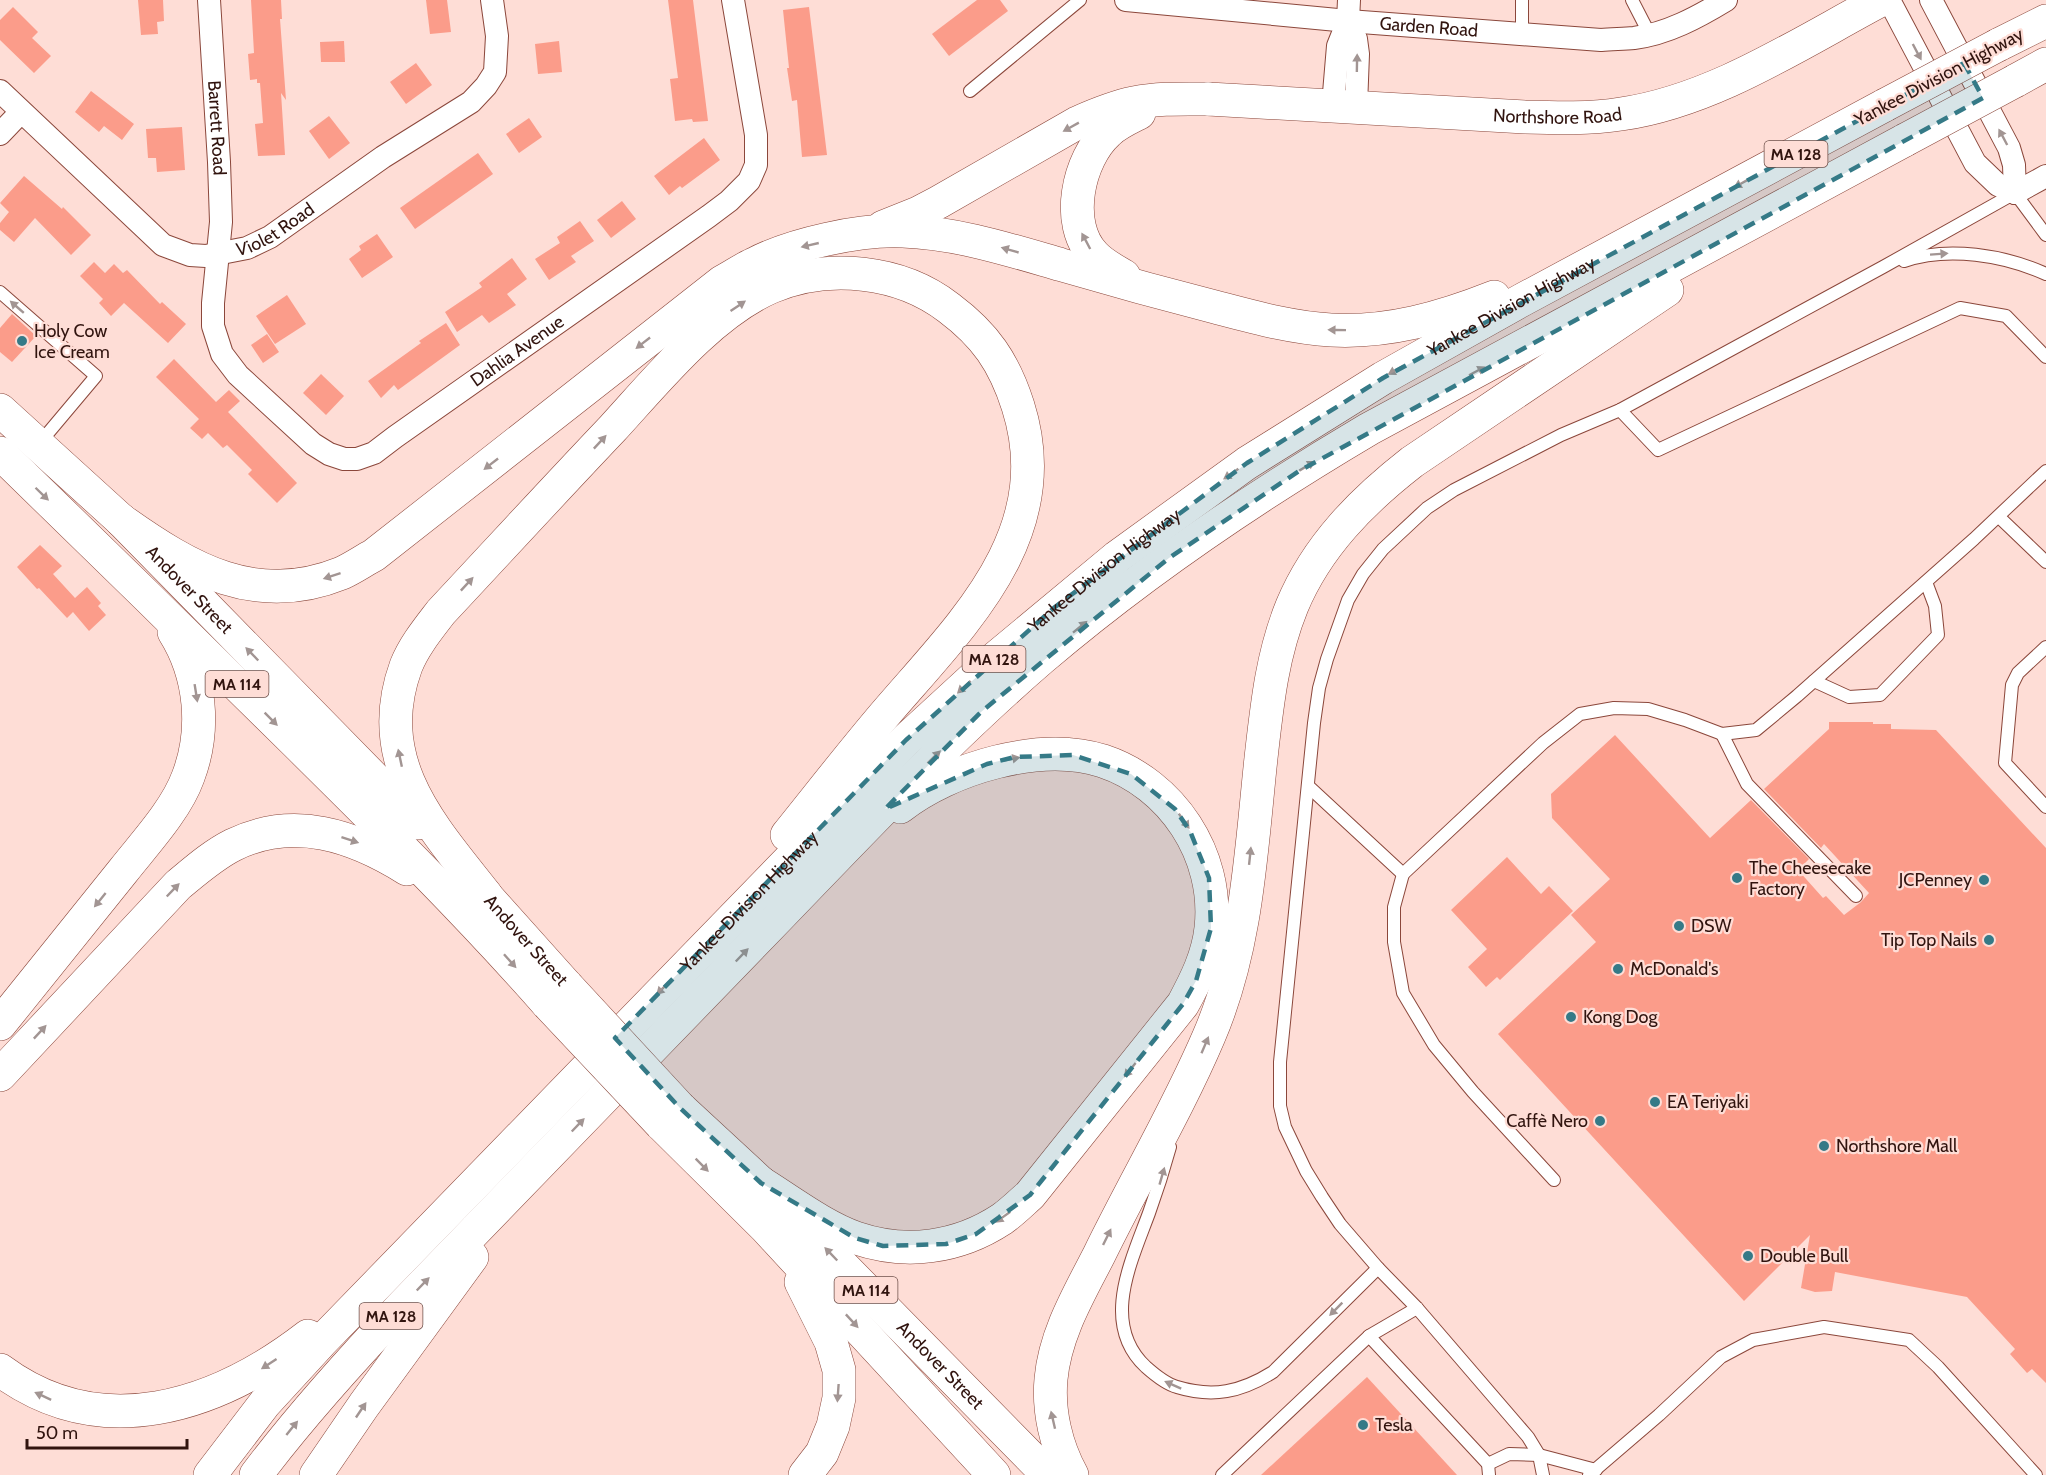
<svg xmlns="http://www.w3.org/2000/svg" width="2046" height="1475" font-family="Cabin,sans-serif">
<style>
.building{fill:#fb9c8a}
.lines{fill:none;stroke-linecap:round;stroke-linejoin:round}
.lane-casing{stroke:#8b473b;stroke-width:14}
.street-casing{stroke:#8b473b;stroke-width:24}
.secondary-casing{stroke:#8b473b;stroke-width:34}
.highway-casing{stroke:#8b473b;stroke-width:34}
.lane{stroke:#fff;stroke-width:12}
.street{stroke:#fff;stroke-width:22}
.secondary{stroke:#fff;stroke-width:33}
.highway{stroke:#fff;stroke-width:33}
.highway-bridge-casing{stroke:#8b473b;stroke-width:34;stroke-linecap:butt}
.highway-bridge{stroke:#fff;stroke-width:33}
.oneway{fill:#a29593}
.marked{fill:#357a87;fill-opacity:0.2;stroke:#357a87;stroke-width:4.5;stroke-dasharray:12 8;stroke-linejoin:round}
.poi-dot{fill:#357a87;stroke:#feddd6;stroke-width:2}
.labels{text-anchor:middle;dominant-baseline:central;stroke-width:4.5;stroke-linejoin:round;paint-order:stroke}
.shield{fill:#feddd6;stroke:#6e504b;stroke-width:1.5}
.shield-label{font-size:16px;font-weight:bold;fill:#31140f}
.street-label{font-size:18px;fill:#31140f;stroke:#feddd6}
.poi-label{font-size:18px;fill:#31140f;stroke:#feddd6;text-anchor:start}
</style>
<rect width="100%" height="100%" fill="#feddd6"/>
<g class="building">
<polygon points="138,0 163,0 164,21 157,22 158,34 141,35"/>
<polygon points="251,0 281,0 282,19 280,19 286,100 281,93 285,155 258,156 255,124 263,123 260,83 257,83 257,79 250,80 248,54 254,53"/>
<polygon points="426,0 447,0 451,32 430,34"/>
<polygon points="668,0 693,0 708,121 693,122 692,119 675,121 670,79 678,78"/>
<polygon points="977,0 1000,0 1008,11 949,56 932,34"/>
<polygon points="13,7 38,32 32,38 51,56 34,73 0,40 0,20"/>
<polygon points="809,7 827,155 802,157 797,100 792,101 787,68 789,68 783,10"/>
<polygon points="344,41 345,62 321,62 320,42"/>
<polygon points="559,41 562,72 538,74 535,44"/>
<polygon points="416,63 432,85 406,104 390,82"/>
<polygon points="91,91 134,124 122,140 104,126 99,132 75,112"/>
<polygon points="329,116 350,143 329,159 309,131"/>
<polygon points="529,118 542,137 519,153 506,134"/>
<polygon points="182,127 185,170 157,172 156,158 148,158 146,129"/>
<polygon points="704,138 720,160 682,188 680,186 669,195 654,176"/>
<polygon points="478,153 493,174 415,229 400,208"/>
<polygon points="24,176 62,209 63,207 91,235 71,255 35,218 14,242 0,230 0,223 9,212 0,203"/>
<polygon points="622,201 636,219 611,238 597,220"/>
<polygon points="580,221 594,241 571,256 576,262 549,280 535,259 560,243 557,237"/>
<polygon points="377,234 393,257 362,278 349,259 361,250 359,246"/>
<polygon points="512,258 527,279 507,294 516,305 489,323 482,315 457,332 445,312 482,287 479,283"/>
<polygon points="94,262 105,273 114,264 123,273 127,270 160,304 162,302 186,324 168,343 124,303 111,316 99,303 103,299 80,276"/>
<polygon points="287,295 306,324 275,344 256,316"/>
<polygon points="12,314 36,336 12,362 0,352 0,328"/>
<polygon points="446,323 460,345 398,390 394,385 381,398 368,381 421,343 419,341"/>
<polygon points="267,334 279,352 263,363 251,345"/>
<polygon points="174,359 216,402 229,390 240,401 228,412 297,483 277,503 248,474 252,470 227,445 223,448 208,433 202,439 190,428 199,419 156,377"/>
<polygon points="321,374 344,396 326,415 303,393"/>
<polygon points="40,545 62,566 53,574 75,598 87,587 101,603 98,606 106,615 89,631 73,612 67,618 39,588 37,589 17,567"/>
<polygon points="1829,722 1873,722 1873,724 1891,724 1891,729 1936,730 2046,848 2046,1383 2032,1369 2027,1373 2010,1354 2015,1349 1967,1297 1835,1272 1832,1291 1815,1292 1801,1288 1810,1235 1744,1301 1498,1034 1596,942 1571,915 1610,879 1552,818 1551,794 1615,735 1710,838 1751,800 1809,859 1798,870 1823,898 1826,896 1844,915 1861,902 1869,893 1824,844 1821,848 1764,789 1829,729"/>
<polygon points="1507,857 1541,894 1549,886 1573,911 1500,980 1497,977 1486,987 1468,967 1487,949 1451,910"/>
<polygon points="1367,1377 1457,1475 1261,1475"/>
</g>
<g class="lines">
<defs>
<g id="lane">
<polyline points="1632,0 1650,35"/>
<polyline points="1522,34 1522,0"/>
<polyline points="970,91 1080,0"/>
<path d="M1904,261C1948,246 2004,255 2046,274"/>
<polyline points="0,292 96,376 38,445"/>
<polyline points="1620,410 1658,450 1960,308 2006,316 2046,357"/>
<polyline points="1999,517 2046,562"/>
<polyline points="2046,647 2018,673 2012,685 2005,763 2046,807"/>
<polyline points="1814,681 1849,697 1880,695 1938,635 1935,606 1926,582"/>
<polyline points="1722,734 1747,784 1856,896"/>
<polyline points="1308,786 1403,874 1543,743 1580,714 1614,708 1648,709 1685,720 1722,734 1756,730 1797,696 1974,539 2046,471"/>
<polyline points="1403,874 1394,907 1394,942 1403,993 1434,1045 1473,1092 1554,1180"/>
<path d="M1170,1147C1164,1169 1157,1191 1149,1213C1131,1262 1100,1324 1146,1367C1155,1375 1166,1384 1177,1387C1213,1398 1241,1392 1273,1372L1378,1268"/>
<polyline points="1369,1336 1417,1308"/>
<polyline points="1488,1464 1509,1454 1539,1455 1596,1470"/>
<polyline points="1222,1475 1369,1336 1488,1464 1489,1475"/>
<polyline points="1543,1475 1539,1455 1528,1437 1417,1308 1378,1268 1340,1224 1322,1197 1306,1171 1285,1127 1280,1106 1280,1062 1314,723 1319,688 1327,659 1348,600 1363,574 1383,549 1427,508 1454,490 1561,435 1620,410 1883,267 2015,193 2046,235"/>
<polyline points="1589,1475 1659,1415 1721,1357 1753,1340 1824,1327 1909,1340 1938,1367 2036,1475"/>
</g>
<g id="street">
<path id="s1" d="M209,0L219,162L221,222L213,303V326L222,354L238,375L313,444L329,454L344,459H357L374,453L395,437L709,216L729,201L749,181L756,165V135L733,0"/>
<path id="s2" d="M1126,0L1348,21L1601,40C1612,39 1623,39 1634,38C1667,34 1698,17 1726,0"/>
<polyline points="1889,0 1975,163 1998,185 2015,193"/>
<polyline points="1931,0 2009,148 2014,165 2015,193"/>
<polyline points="1348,21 1356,39 1358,54 1356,106"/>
<path id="s3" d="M0,91L163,245L190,255L206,256L247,248L270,237L383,157L471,102L486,86L495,72L497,36L492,0"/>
<polyline points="1333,105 1338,46 1348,21 1349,0"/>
<polyline points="0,134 21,112"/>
<polyline points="2015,193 2046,176"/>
</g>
<g id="secondary">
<path id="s4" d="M1208,99L1525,117C1557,118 1590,119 1621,114C1713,101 1800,43 1881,0"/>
</g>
<g id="highway">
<polyline points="1998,45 2046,21"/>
<polyline points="2015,81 2046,64"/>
<path d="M883,227L918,213L939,202L1077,123C1095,115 1114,107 1134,103C1159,98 1183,99 1208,99"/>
<path d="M1124,276C1114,270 1102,264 1094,255C1064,224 1078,159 1108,132C1116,124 1129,118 1139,113"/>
<path id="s5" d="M0,410L121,520L418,823"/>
<path d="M0,453C99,549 198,646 296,743C382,828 468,913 548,1004"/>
<path d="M121,520C190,569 256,608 342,573C353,568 363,561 374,555L722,282C733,276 743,269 754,264C792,244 860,229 903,231C958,233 1010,250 1062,265C1113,280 1164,294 1215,307C1253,317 1292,328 1331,330C1388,333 1441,318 1494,297"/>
<path id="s6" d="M472,880L567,986"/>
<path d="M486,895C431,825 371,762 406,666C414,646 428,629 441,612C498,551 555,489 613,428C657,380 711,313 771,287C828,263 900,270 949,308C985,335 1004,362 1018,406C1059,535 961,625 885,714C851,754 820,794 787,835"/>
<path d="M0,1024C41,973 82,922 123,871C145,843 176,810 188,777C206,730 201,675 174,632"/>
<path d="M0,1075L178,885C195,871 213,855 233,845C294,815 354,836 407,869"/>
<path id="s7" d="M680,1108L761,1183L1048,1475"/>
<polyline points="661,1124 766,1228 994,1475"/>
<path d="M761,1183C790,1201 824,1227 856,1238C906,1255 958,1248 1002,1219C1012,1212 1021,1203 1030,1195L1183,1004C1196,980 1208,956 1211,928C1219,855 1172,784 1103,761C1040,741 950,768 900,807"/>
<polyline points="801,1282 831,1342 839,1370 839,1398 833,1426 822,1453 805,1475"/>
<path d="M0,1370C101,1445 216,1407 308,1336"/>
<path id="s8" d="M210,1475L265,1403L321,1342L906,740L993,660L1117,557L1247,463L1383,378L1522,300L1885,105"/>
<path d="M256,1475C301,1415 351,1360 402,1306C526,1179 649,1050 773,923C860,833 946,741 1041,659C1143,572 1254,497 1369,429L1905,140"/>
<polyline points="316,1475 364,1405 472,1257"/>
<path d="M1072,1475C1056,1446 1048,1411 1051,1379C1055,1334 1079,1294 1099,1255C1135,1181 1177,1111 1209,1036C1247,948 1251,852 1261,758C1267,705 1272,655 1292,606C1317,546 1362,501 1412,462L1667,290"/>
</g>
</defs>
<use href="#lane" class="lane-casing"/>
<use href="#street" class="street-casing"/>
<use href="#secondary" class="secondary-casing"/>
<use href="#highway" class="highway-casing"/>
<use href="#lane" class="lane"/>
<use href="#street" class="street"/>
<use href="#secondary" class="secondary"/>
<use href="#highway" class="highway"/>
<defs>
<g id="highway-bridge">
<polyline points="1885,105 1998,45"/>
<polyline points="1905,140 2015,81"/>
<polyline points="567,986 680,1108"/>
<polyline points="548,1004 661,1124"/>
</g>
</defs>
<use href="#highway-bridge" class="highway-bridge-casing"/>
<use href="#highway-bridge" class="highway-bridge"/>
</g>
<defs><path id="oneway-solid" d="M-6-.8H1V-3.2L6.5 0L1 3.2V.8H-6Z" transform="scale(1.5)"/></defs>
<g class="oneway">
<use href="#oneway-solid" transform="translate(1917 52) rotate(62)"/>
<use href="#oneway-solid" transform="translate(1357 63) rotate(-89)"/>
<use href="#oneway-solid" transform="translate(1071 127) rotate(151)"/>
<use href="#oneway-solid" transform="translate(2003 137) rotate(-118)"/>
<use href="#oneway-solid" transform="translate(1742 183) rotate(151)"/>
<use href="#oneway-solid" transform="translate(1086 241) rotate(-118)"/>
<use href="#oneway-solid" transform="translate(810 245) rotate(167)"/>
<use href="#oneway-solid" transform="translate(1010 250) rotate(-164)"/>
<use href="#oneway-solid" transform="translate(1939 254) rotate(-4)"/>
<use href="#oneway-solid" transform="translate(738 306) rotate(-34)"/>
<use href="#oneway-solid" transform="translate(17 307) rotate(-139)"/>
<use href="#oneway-solid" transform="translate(1337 330) rotate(-179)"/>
<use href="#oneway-solid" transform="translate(643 343) rotate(142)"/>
<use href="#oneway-solid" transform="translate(1396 370) rotate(151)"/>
<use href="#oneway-solid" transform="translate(1477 371) rotate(-28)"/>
<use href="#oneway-solid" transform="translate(600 442) rotate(-47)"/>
<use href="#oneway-solid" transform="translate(491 464) rotate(142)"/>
<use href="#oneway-solid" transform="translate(1307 466) rotate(-31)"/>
<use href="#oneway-solid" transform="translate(1231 474) rotate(145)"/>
<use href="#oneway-solid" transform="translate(42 494) rotate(44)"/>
<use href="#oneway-solid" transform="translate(332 576) rotate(162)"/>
<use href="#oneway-solid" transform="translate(467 584) rotate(-47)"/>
<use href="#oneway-solid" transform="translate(1080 627) rotate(-39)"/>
<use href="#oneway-solid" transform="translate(252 654) rotate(-134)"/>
<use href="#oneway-solid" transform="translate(964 687) rotate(137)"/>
<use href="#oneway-solid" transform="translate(196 693) rotate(81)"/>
<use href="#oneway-solid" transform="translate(271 719) rotate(45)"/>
<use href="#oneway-solid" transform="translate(934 757) rotate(-44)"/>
<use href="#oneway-solid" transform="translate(400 758) rotate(-102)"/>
<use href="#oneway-solid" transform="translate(1011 759) rotate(-11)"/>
<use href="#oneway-solid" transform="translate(1184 821) rotate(55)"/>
<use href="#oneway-solid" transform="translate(350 840) rotate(18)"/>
<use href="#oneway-solid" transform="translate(1250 856) rotate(-84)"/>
<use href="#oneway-solid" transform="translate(173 890) rotate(-46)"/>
<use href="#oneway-solid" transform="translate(100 900) rotate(129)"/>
<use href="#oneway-solid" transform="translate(742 955) rotate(-46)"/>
<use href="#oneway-solid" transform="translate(510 961) rotate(48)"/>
<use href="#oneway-solid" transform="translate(663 988) rotate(134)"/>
<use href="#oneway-solid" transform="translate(40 1032) rotate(-47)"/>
<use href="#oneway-solid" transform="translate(1205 1045) rotate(-67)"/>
<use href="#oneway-solid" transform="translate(1130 1070) rotate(129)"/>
<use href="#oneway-solid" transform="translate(578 1125) rotate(-46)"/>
<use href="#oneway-solid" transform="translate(702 1165) rotate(45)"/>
<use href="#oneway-solid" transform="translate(1162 1176) rotate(-74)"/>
<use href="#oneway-solid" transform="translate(1003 1217) rotate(144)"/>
<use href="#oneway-solid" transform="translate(1107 1237) rotate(-64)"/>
<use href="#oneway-solid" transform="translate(831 1254) rotate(-134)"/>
<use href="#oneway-solid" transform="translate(423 1284) rotate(-46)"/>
<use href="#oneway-solid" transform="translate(1336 1309) rotate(135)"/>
<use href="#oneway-solid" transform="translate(852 1321) rotate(47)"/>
<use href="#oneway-solid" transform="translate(269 1364) rotate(147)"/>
<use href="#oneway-solid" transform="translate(1173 1385) rotate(-156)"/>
<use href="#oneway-solid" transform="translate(838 1393) rotate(94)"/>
<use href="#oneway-solid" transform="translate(43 1396) rotate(-155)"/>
<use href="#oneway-solid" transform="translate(361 1410) rotate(-56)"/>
<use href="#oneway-solid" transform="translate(1053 1420) rotate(-103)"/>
<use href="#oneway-solid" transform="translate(292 1428) rotate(-51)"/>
</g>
<path class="marked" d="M1964,63L1983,98L1299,471L1169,558L981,712L885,809L987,764L1015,757L1073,755L1131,774L1175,809L1190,831L1209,878L1211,928L1196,981L1183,1004L1030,1195L976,1234L946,1244L883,1246L855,1238L761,1183L680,1108L615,1038L906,740L1055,607L1247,463L1383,378Z"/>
<g class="poi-dot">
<circle cx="22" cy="341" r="6"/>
<circle cx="1737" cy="878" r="6"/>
<circle cx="1984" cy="880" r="6"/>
<circle cx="1679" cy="926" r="6"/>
<circle cx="1989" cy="940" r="6"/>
<circle cx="1618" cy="969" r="6"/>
<circle cx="1571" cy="1017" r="6"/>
<circle cx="1655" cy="1102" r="6"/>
<circle cx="1600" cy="1121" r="6"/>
<circle cx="1824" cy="1146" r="6"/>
<circle cx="1748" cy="1256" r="6"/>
<circle cx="1363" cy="1425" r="6"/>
</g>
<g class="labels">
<g class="shield">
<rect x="1764.5" y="141" width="63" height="26" rx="4.5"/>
<rect x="962.5" y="646" width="63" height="26" rx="4.5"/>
<rect x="205.5" y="671" width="63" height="26" rx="4.5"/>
<rect x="834.5" y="1277" width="63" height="26" rx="4.5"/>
<rect x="359.5" y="1303" width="63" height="26" rx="4.5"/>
</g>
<g class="shield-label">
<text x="1796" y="154">MA 128</text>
<text x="994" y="659">MA 128</text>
<text x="237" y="684">MA 114</text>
<text x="866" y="1290">MA 114</text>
<text x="391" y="1316">MA 128</text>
</g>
<g class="street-label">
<text stroke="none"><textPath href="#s2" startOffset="304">Garden Road</textPath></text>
<text transform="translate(1939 77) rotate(-28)">Yankee Division Highway</text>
<text stroke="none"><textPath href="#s4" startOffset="350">Northshore Road</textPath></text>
<text stroke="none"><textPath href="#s1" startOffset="128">Barrett Road</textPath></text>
<text stroke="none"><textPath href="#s3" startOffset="344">Violet Road</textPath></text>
<text stroke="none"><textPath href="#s8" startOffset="1760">Yankee Division Highway</textPath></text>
<text stroke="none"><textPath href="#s1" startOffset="726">Dahlia Avenue</textPath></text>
<text stroke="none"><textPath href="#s8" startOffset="1274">Yankee Division Highway</textPath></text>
<text stroke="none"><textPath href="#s5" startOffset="261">Andover Street</textPath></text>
<text stroke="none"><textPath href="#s8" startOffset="788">Yankee Division Highway</textPath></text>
<text stroke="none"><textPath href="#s6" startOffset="81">Andover Street</textPath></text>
<text stroke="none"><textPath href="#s7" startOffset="366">Andover Street</textPath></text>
</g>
<g class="poi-label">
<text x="34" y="331">Holy Cow<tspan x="34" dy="21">Ice Cream</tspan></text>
<text x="1749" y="868">The Cheesecake<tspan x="1749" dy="21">Factory</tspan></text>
<text x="1972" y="880" text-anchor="end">JCPenney</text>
<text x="1691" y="926">DSW</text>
<text x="1977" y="940" text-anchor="end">Tip Top Nails</text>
<text x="1630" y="969">McDonald's</text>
<text x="1583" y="1017">Kong Dog</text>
<text x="1667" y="1102">EA Teriyaki</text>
<text x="1588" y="1121" text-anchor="end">Caffè Nero</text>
<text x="1836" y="1146">Northshore Mall</text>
<text x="1760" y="1256">Double Bull</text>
<text x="1375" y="1425">Tesla</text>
</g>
</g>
<path d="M27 1439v9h160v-9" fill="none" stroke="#31140f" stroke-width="3"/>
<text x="36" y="1439" font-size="18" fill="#31140f" stroke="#feddd6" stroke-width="4.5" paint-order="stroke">50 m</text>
</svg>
